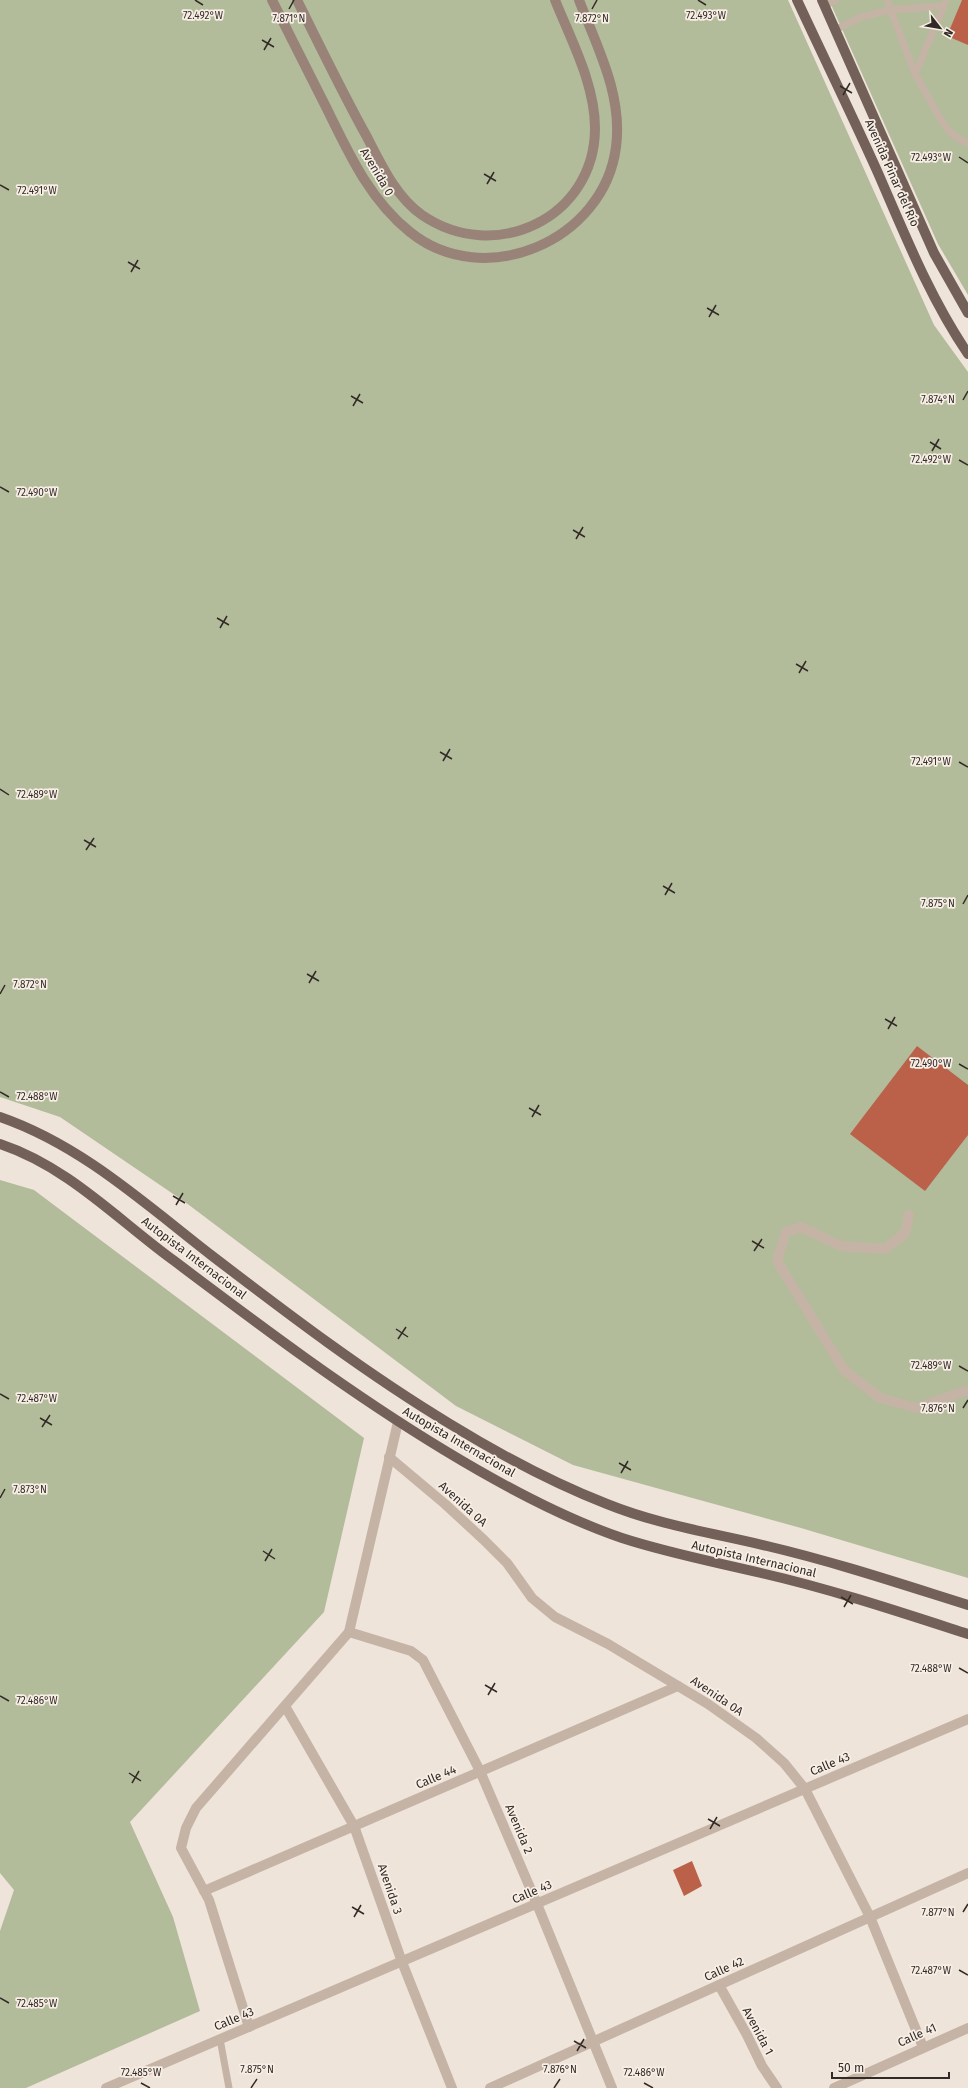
<svg xmlns="http://www.w3.org/2000/svg" width="968" height="2088" font-family="'Fira Sans',sans-serif">
<style>
.green{fill:#b2bc9b}
.building{fill:#bb614a}
.lines{fill:none;stroke-linecap:round;stroke-linejoin:round}
.lane{stroke:#c5b3a6;stroke-width:7}
.street{stroke:#c5b3a6;stroke-width:10}
.secondary{stroke:#998378;stroke-width:10}
.primary{stroke:#736059;stroke-width:10}
.ticks{fill:none;stroke:#322a26;stroke-width:1.5}
.labels{text-anchor:middle;dominant-baseline:central;stroke-width:3.5;stroke-linejoin:round;paint-order:stroke}
.street-label{font-size:12px;fill:#322a26;stroke:#f7eee5}
.ticks-label{font-size:10px;text-anchor:middle;fill:#322a26;stroke:#f7eee5;stroke-width:3.5;stroke-linejoin:round;paint-order:stroke}
</style>
<rect width="100%" height="100%" fill="#efe4d9"/>
<g class="green">
<polygon points="0,0 788,0 934,325 968,372 968,1578 801,1528 573,1465 456,1406 185,1202 60,1117 0,1097"/>
<polygon points="829,0 968,0 968,295 938,244"/>
<polygon points="0,1180 34,1190 364,1438 324,1612 130,1822 173,1917 200,2011 26,2088 0,2088 0,1931 14,1890 0,1873"/>
</g>
<g class="building">
<polygon points="962,0 968,0 968,45 947,36"/>
<polygon points="917,1046 968,1085 968,1135 925,1191 850,1134"/>
<polygon points="692,1861 702,1886 684,1896 673,1870"/>
</g>
<g class="lines">
<g class="lane">
<polyline points="887,0 915,74 944,125 954,136 968,143"/>
<polyline points="824,6 836,0"/>
<polyline points="835,30 861,17 890,10 944,6 946,0"/>
<polyline points="915,74 944,6"/>
<polyline points="220,2039 229,2088"/>
</g>
<g class="street">
<polyline points="909,1215 905,1233 885,1249 841,1246 801,1227 786,1232 777,1261 844,1370 880,1398 917,1408 968,1390"/>
<polyline points="389,1457 445,1504 484,1540 507,1563 532,1598 555,1617 608,1644 708,1704 756,1738 784,1763 805,1789 870,1917 923,2047"/>
<polyline points="349,1632 411,1651 423,1660 480,1771 537,1904 612,2088"/>
<polyline points="285,1706 354,1826 402,1962 452,2088"/>
<polyline points="204,1891 678,1686"/>
<polyline points="719,1985 747,2035 762,2066 777,2088"/>
<polyline points="249,2027 209,1900 181,1848 186,1828 196,1808 349,1632 398,1422"/>
<polyline points="106,2088 968,1719"/>
<polyline points="490,2088 968,1873"/>
<polyline points="834,2088 968,2028"/>
</g>
<g class="secondary">
<path d="M272,0C290,36 308,72 327,109C349,154 370,200 410,232C484,292 604,241 616,147C623,95 597,47 579,0"/>
<path d="M297,0C320,46 342,92 367,137C381,164 396,197 422,215C495,265 595,218 595,128C595,84 571,40 555,0"/>
</g>
<g class="primary">
<path d="M797,0C824,58 852,115 878,173C905,235 930,298 968,354"/>
<polyline points="822,0 934,253 968,313"/>
<path d="M0,1117C81,1145 144,1203 211,1255C288,1314 367,1374 450,1424C499,1454 553,1483 607,1504C659,1525 713,1533 767,1546C835,1562 901,1584 968,1605"/>
<path d="M0,1144C66,1166 114,1216 169,1257C258,1324 348,1392 444,1450C500,1484 560,1517 622,1538C668,1553 715,1562 761,1573C831,1589 900,1612 968,1634"/>
</g>
</g>
<path class="ticks" d="M195,0L203,5M698,0L706,5M289,9L294,0M592,9L597,0M262,40L274,47M264,50L271,38M840,86L852,93M843,95L850,83M959,157L968,163M484,174L496,181M487,184L494,172M0,185L9,190M128,262L140,269M131,272L138,260M707,308L719,315M709,317L716,305M351,396L363,403M963,400L968,391M353,406L360,394M930,442L941,449M932,451L939,439M959,460L968,465M0,487L9,492M573,530L585,537M576,539L583,527M217,618L229,625M220,628L227,616M796,664L808,671M799,673L806,661M440,752L452,759M443,761L450,749M959,762L968,767M0,789L9,795M84,840L96,847M86,850L94,838M663,886L675,893M665,895L672,883M963,904L968,895M307,974L319,981M309,983L316,971M0,994L5,985M885,1019L897,1026M888,1029L895,1017M959,1064L968,1069M0,1092L9,1097M529,1108L541,1115M532,1117L539,1105M173,1196L185,1203M176,1205L183,1193M752,1241L764,1248M754,1251L762,1239M396,1329L408,1337M398,1339L406,1327M959,1366L968,1371M0,1394L9,1399M963,1408L968,1400M40,1418L52,1425M42,1427L50,1415M619,1463L631,1470M621,1473L628,1461M0,1498L5,1489M263,1551L275,1559M265,1561L272,1549M841,1597L853,1604M844,1607L851,1595M959,1668L968,1673M485,1685L497,1692M488,1695L495,1683M0,1696L9,1701M129,1773L141,1781M132,1783L139,1771M708,1819L720,1826M710,1829L717,1817M352,1907L364,1914M963,1912L968,1904M354,1917L361,1905M959,1970L968,1975M0,1998L9,2003M574,2041L586,2048M577,2051L584,2039M141,2083L150,2088M644,2083L653,2088M251,2088L257,2079M554,2088L560,2079"/>
<g class="labels">
<g class="street-label">
<text transform="translate(377 172) rotate(59)">Avenida 0</text>
<text transform="translate(892 173) rotate(66)">Avenida Pinar del Río</text>
<text transform="translate(194 1258) rotate(37)">Autopista Internacional</text>
<text transform="translate(459 1442) rotate(30)">Autopista Internacional</text>
<text transform="translate(463 1504) rotate(42)">Avenida 0A</text>
<text transform="translate(754 1559) rotate(13)">Autopista Internacional</text>
<text transform="translate(717 1696) rotate(34)">Avenida 0A</text>
<text transform="translate(830 1764) rotate(-23)">Calle 43</text>
<text transform="translate(436 1777) rotate(-23)">Calle 44</text>
<text transform="translate(519 1829) rotate(67)">Avenida 2</text>
<text transform="translate(390 1889) rotate(71)">Avenida 3</text>
<text transform="translate(532 1892) rotate(-23)">Calle 43</text>
<text transform="translate(724 1969) rotate(-24)">Calle 42</text>
<text transform="translate(234 2019) rotate(-23)">Calle 43</text>
<text transform="translate(758 2031) rotate(62)">Avenida 1</text>
<text transform="translate(917 2035) rotate(-24)">Calle 41</text>
</g>
</g>
<g class="ticks-label">
<text x="203" y="19">72.492°W</text>
<text x="706" y="19">72.493°W</text>
<text x="289" y="22">7.871°N</text>
<text x="592" y="22">7.872°N</text>
<text x="931" y="161">72.493°W</text>
<text x="37" y="194">72.491°W</text>
<text x="938" y="403">7.874°N</text>
<text x="931" y="463">72.492°W</text>
<text x="37" y="496">72.490°W</text>
<text x="931" y="765">72.491°W</text>
<text x="37" y="798">72.489°W</text>
<text x="938" y="907">7.875°N</text>
<text x="30" y="988">7.872°N</text>
<text x="931" y="1067">72.490°W</text>
<text x="37" y="1100">72.488°W</text>
<text x="931" y="1369">72.489°W</text>
<text x="37" y="1402">72.487°W</text>
<text x="938" y="1412">7.876°N</text>
<text x="30" y="1493">7.873°N</text>
<text x="931" y="1672">72.488°W</text>
<text x="37" y="1704">72.486°W</text>
<text x="938" y="1916">7.877°N</text>
<text x="931" y="1974">72.487°W</text>
<text x="37" y="2007">72.485°W</text>
<text x="257" y="2073">7.875°N</text>
<text x="560" y="2073">7.876°N</text>
<text x="141" y="2076">72.485°W</text>
<text x="644" y="2076">72.486°W</text>
</g>
<g transform="translate(940 28) rotate(121)" stroke="#f7eee5" stroke-width="3" paint-order="stroke">
<path d="M0-3L7 15L0 10L-7 15Z" fill="#322a26"/>
<text y="-6" font-size="11" font-weight="bold" text-anchor="middle" fill="#322a26">N</text>
</g>
<path d="M832 2072v6h117v-6" fill="none" stroke="#322a26" stroke-width="2"/>
<text x="838" y="2072" font-size="12" fill="#322a26" stroke="#f7eee5" stroke-width="3" paint-order="stroke">50 m</text>
</svg>
